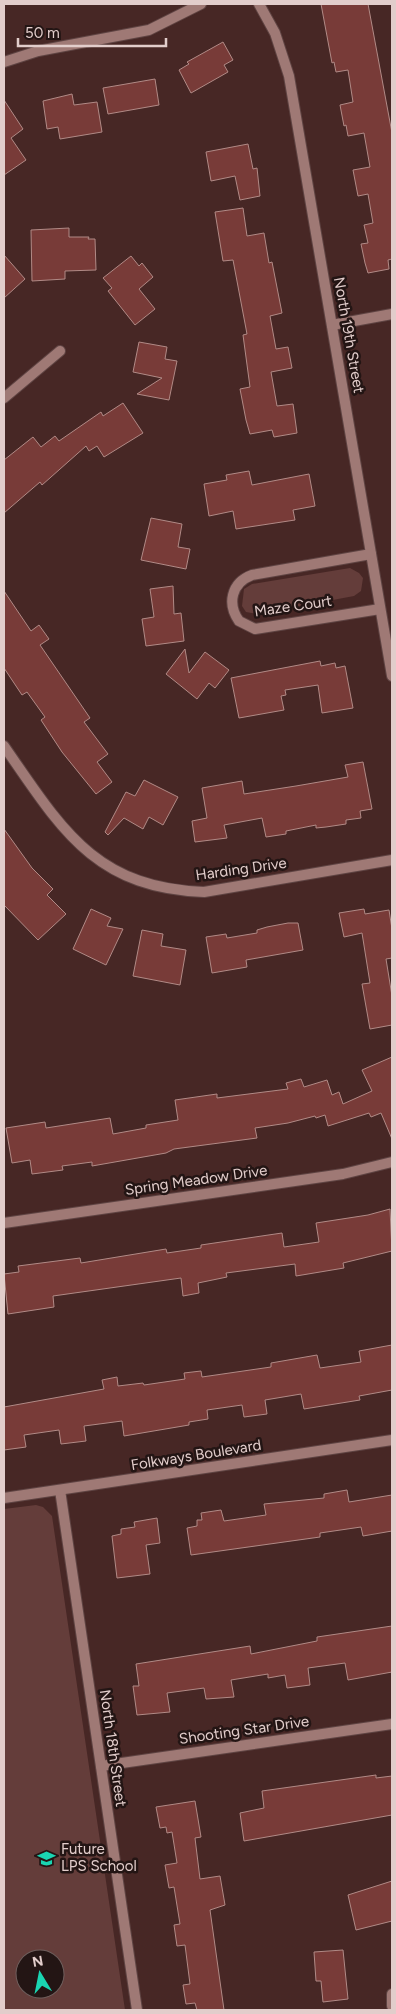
<svg xmlns="http://www.w3.org/2000/svg" width="396" height="2014" font-family="Figtree,sans-serif">
<style>
.green{fill:#643d3a;fill-rule:evenodd}
.building{fill:#783b38;stroke:#b18a86}
.lines{fill:none;stroke-linecap:round;stroke-linejoin:round}
.street-casing{stroke:#5f4443;stroke-width:12}
.street{stroke:#9f7975;stroke-width:10}
.labels{text-anchor:middle;dominant-baseline:central;stroke-width:5;stroke-linejoin:round;paint-order:stroke}
.street-label{font-size:15px;fill:#e2cdcb;stroke:#231514}
.poi-label{font-size:15px;fill:#e2cdcb;stroke:#231514;text-anchor:start}
</style>
<rect width="100%" height="100%" fill="#472725"/>
<g class="green">
<polygon points="350,568 359,573 363,578 361,591 354,596 258,614 246,612 242,606 244,589 252,584"/>
<path d="M36,1505L43,1507L52,1516L125,2010H4V1509ZM25,1959H55V1989H25Z"/>
</g>
<g class="building">
<polygon points="321,4 368,4 392,133 392,259 388,260 389,269 368,273 365,263 361,244 368,243 364,225 373,223 368,194 358,196 353,170 370,167 364,133 348,136 346,125 344,126 340,105 353,102 348,70 336,72 334,62 332,63"/>
<polygon points="223,42 233,60 224,65 228,72 191,93 179,70 189,64 187,62"/>
<polygon points="155,79 159,105 108,114 103,88"/>
<polygon points="72,94 74,105 97,102 102,132 60,139 58,127 47,129 43,101"/>
<polygon points="4,100 23,129 11,138 26,160 4,175"/>
<polygon points="248,144 253,169 257,168 260,196 240,200 235,176 211,181 206,152"/>
<polygon points="243,208 247,236 264,233 269,263 272,262 282,313 270,316 276,349 288,347 292,368 271,372 277,406 293,404 297,433 274,437 272,430 250,434 246,420 240,389 250,387 243,335 247,334 233,260 223,261 215,212"/>
<polygon points="69,228 69,237 89,237 88,239 95,239 96,270 65,271 65,279 32,281 31,230"/>
<polygon points="4,255 25,279 4,298"/>
<polygon points="131,256 139,266 142,263 153,277 139,289 155,309 135,325 108,291 112,288 103,278"/>
<polygon points="139,342 167,347 165,359 177,361 169,400 137,394 162,378 133,372"/>
<polygon points="123,403 143,433 104,457 97,446 89,451 86,446 42,485 40,482 4,513 4,460 33,437 41,447 55,436 59,441 101,412 103,416"/>
<polygon points="249,471 252,485 309,474 315,506 293,510 295,520 236,529 233,511 209,516 204,484 227,480 226,475"/>
<polygon points="151,518 182,524 178,547 190,549 186,569 141,560"/>
<polygon points="173,586 174,614 181,613 184,641 146,646 142,619 154,617 150,589"/>
<polygon points="4,591 31,631 39,625 49,639 40,645 90,718 84,722 108,754 97,762 112,782 96,794 62,752 41,720 45,717 27,692 22,695 4,668"/>
<polygon points="185,649 189,673 205,652 229,670 215,688 209,683 197,699 166,674"/>
<polygon points="320,661 321,666 335,663 336,668 345,666 353,708 322,713 318,685 285,690 286,695 281,696 284,710 239,718 231,678"/>
<polygon points="363,762 372,809 360,811 361,818 346,820 346,824 326,827 316,828 316,825 286,831 286,834 266,837 262,818 224,825 227,838 195,842 192,821 207,818 202,788 242,781 244,794 296,786 348,777 345,765"/>
<polygon points="144,780 178,797 163,825 149,817 143,829 124,818 108,835 105,832 126,792 135,796"/>
<polygon points="4,829 32,868 53,889 47,895 66,914 38,940 4,905"/>
<polygon points="91,909 111,918 107,926 123,929 106,965 73,949"/>
<polygon points="364,909 365,914 389,910 392,929 392,958 386,959 392,996 392,1025 370,1029 362,984 370,983 362,933 344,937 339,913"/>
<polygon points="288,923 298,923 303,950 246,960 247,967 212,973 206,937 226,934 227,938 257,933 257,930 267,927"/>
<polygon points="142,930 163,934 161,946 186,950 180,985 133,976"/>
<polygon points="392,1057 392,1139 381,1113 371,1117 369,1113 328,1126 325,1115 316,1118 315,1116 288,1123 255,1128 257,1138 174,1149 166,1153 92,1166 92,1162 62,1166 63,1170 32,1174 30,1160 12,1163 6,1128 45,1122 46,1128 110,1118 113,1134 146,1128 146,1125 178,1120 175,1100 217,1094 217,1098 288,1089 286,1083 301,1079 304,1087 327,1080 332,1095 339,1092 343,1104 372,1091 362,1070"/>
<polygon points="390,1209 392,1251 343,1263 344,1268 296,1276 295,1264 226,1273 227,1277 198,1283 199,1293 183,1296 181,1278 53,1296 54,1307 8,1314 4,1274 19,1272 18,1266 80,1258 81,1263 166,1249 167,1253 201,1248 201,1245 282,1233 284,1247 319,1242 316,1223 368,1215"/>
<polygon points="392,1345 392,1390 359,1396 360,1400 304,1409 301,1394 265,1400 267,1414 244,1417 242,1405 207,1410 208,1419 189,1422 189,1425 124,1436 122,1421 84,1426 86,1441 61,1444 59,1430 24,1435 26,1447 4,1450 4,1407 104,1389 102,1380 117,1377 118,1386 143,1383 144,1385 185,1379 184,1373 201,1371 202,1377 271,1367 271,1363 317,1355 320,1368 361,1362 359,1351"/>
<polygon points="347,1490 349,1502 392,1495 392,1531 363,1536 361,1527 320,1533 320,1537 191,1555 187,1528 197,1526 197,1520 202,1520 201,1513 221,1510 224,1521 266,1515 264,1504 324,1498 324,1494"/>
<polygon points="157,1518 160,1543 146,1545 150,1574 117,1578 112,1536 121,1534 121,1529 135,1527 134,1522"/>
<polygon points="392,1626 392,1672 348,1680 345,1663 308,1668 310,1685 287,1688 285,1675 268,1678 268,1674 231,1680 234,1697 206,1699 204,1688 167,1693 170,1712 137,1715 133,1686 139,1686 136,1664 250,1646 251,1654 317,1641 317,1637"/>
<polygon points="376,1775 376,1778 392,1776 392,1815 244,1841 240,1813 264,1808 262,1791"/>
<polygon points="195,1801 201,1837 195,1838 200,1879 220,1876 225,1905 210,1910 224,2010 197,2010 195,2003 186,2004 183,1985 190,1984 185,1945 177,1946 174,1925 180,1924 174,1887 169,1888 165,1865 177,1863 172,1832 167,1833 166,1827 160,1828 156,1807"/>
<polygon points="392,1881 392,1921 356,1930 348,1895"/>
<polygon points="343,1950 348,1999 323,2002 321,1981 316,1981 314,1952"/>
</g>
<g class="lines">
<defs>
<g id="street">
<polyline points="259,4 275,33 289,76 392,676"/>
<polyline points="4,62 38,51 149,30 201,4"/>
<polyline points="332,325 392,314"/>
<polyline points="4,398 60,351"/>
<path d="M371,554L252,575C231,583 227,604 239,621L255,629L380,609"/>
<path d="M4,746C61,828 94,888 204,892L392,860"/>
<polyline points="4,1223 343,1174 392,1162"/>
<polyline points="60,1490 137,2010"/>
<polyline points="4,1498 392,1440"/>
<polyline points="101,1766 392,1724"/>
<polyline points="392,1994 392,2006"/>
</g>
</defs>
<use href="#street" class="street-casing"/>
<use href="#street" class="street"/>
</g>
<defs>
<symbol id="school-bare" viewBox="-9 -9 18 18"><path d="M0-5L7-2L0 1L-7-2ZM-4 1L0 2.5L4 1V4Q0 6-4 4Z" fill="#1ad5b2" stroke="#231514" stroke-width="2.5" paint-order="stroke"/></symbol>
</defs>
<g fill-rule="evenodd">
<use href="#school-bare" x="34" y="1846" width="25" height="25"/>
</g>
<g class="labels">
<g class="street-label">
<text transform="translate(349 335) rotate(80)">North 19th Street</text>
<text transform="translate(293 606) rotate(-8)">Maze Court</text>
<text transform="translate(241 869) rotate(-8)">Harding Drive</text>
<text transform="translate(196 1180) rotate(-8)">Spring Meadow Drive</text>
<text transform="translate(196 1455) rotate(-9)">Folkways Boulevard</text>
<text transform="translate(244 1730) rotate(-8)">Shooting Star Drive</text>
<text transform="translate(113 1748) rotate(82)">North 18th Street</text>
</g>
<g class="poi-label">
<text x="61" y="1849">Future<tspan x="61" dy="17">LPS School</tspan></text>
</g>
</g>
<rect width="396" height="2014" fill="none" stroke="#e2cdcb" stroke-width="10"/>
<g transform="translate(40 1974) rotate(350)"><circle r="24" fill="#231514" stroke="#6f5f5d"/>
<path d="M0-4L9 19L0 12L-9 19Z" fill="#1ad5b2"/>
<text y="-8" font-size="14" font-weight="bold" text-anchor="middle" fill="#e2cdcb">N</text>
</g>
<path d="M18 38v8h148v-8" fill="none" stroke="#e2cdcb" stroke-width="2.5"/>
<text x="25" y="38" font-size="15" fill="#e2cdcb" stroke="#231514" stroke-width="4" paint-order="stroke">50 m</text>
</svg>
